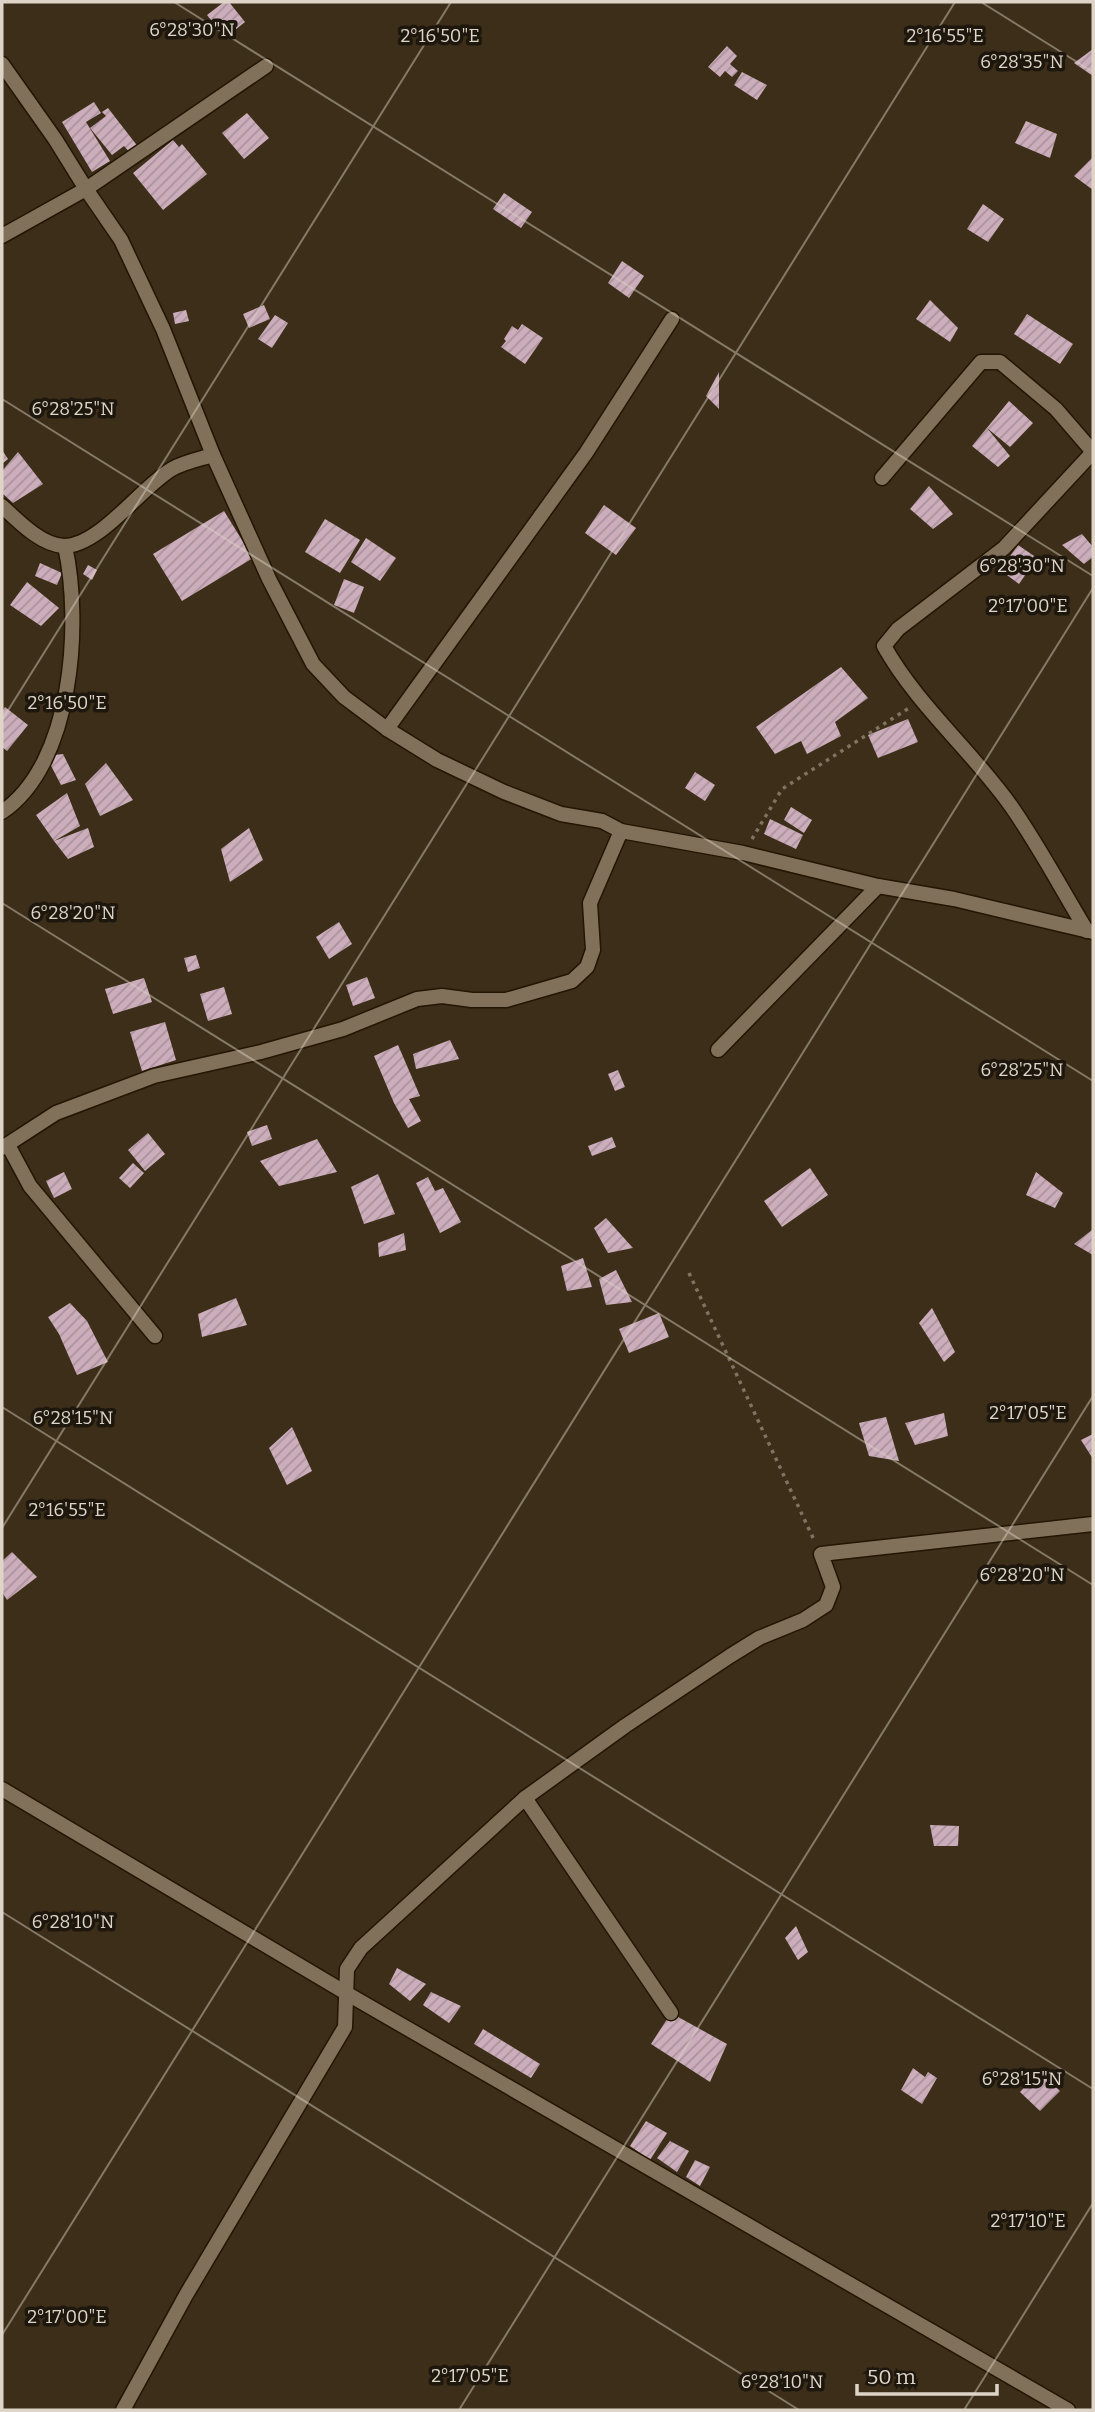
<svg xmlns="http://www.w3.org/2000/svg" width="1095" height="2412" font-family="Bitter,serif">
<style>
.building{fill:url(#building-hatch)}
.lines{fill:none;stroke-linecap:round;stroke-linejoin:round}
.street-casing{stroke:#231602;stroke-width:17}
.path{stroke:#7f7361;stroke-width:3.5;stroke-dasharray:3.5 5;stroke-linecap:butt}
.street{stroke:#81715a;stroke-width:14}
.ticks{fill:none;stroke:#ded5c8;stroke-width:2;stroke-opacity:0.45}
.ticks-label{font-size:18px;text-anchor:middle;fill:#ded5c8;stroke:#1e170e;stroke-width:7;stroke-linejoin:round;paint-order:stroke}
</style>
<defs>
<pattern id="building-hatch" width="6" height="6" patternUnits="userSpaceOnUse" patternTransform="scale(1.75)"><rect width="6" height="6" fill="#ccadbb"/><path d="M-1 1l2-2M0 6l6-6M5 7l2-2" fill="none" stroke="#aa929b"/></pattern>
</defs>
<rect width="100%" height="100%" fill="#3c2e19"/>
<g class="building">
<polygon points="224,2 229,2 245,22 225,38 207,15"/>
<polygon points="727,46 737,56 730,64 738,71 732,77 725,71 720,77 708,67"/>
<polygon points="1093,49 1093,76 1074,63"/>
<polygon points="742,72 767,85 757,100 734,85"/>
<polygon points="94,102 101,113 86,122 110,161 92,172 62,122"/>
<polygon points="108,108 139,148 131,154 124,146 112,155 90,128 106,116 102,112"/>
<polygon points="247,113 269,138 244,159 222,133"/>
<polygon points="1026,121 1057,134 1050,158 1015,143"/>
<polygon points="173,140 179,147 182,144 207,174 163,210 133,173"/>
<polygon points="1093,157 1093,190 1074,176"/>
<polygon points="504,193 532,212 521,228 493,209"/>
<polygon points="983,204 1004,219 988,242 967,229"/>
<polygon points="622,261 644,276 629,298 608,283"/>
<polygon points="930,300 958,328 950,342 916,319"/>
<polygon points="264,305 270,319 249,328 243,314"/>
<polygon points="186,310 189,321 175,324 173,313"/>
<polygon points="1027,314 1073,344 1060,364 1014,334"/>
<polygon points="275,315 288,323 272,348 258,339"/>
<polygon points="522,324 543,338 525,364 501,347 506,341 504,339 512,326 518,330"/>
<polygon points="719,372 719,409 706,396"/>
<polygon points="1009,401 1033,423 1010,447 987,428 1010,456 998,467 972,446"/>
<polygon points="2,450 8,459 2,464"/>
<polygon points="18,452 43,484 13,503 2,493 2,471"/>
<polygon points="929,486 953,514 933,529 910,509"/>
<polygon points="604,505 636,528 616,555 585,533"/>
<polygon points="224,511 253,558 182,601 153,554"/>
<polygon points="325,519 360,540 340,573 305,552"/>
<polygon points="1082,534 1093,547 1093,557 1084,564 1062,545"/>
<polygon points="366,538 396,558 380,581 351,562"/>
<polygon points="1018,545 1037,558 1019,584 1000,570"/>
<polygon points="40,563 62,573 57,585 35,576"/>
<polygon points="88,565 97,570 92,580 83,574"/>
<polygon points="344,579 364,587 354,613 334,605"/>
<polygon points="27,582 59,608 41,626 10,605"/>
<polygon points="841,667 868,698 835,722 841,736 807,754 801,741 775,754 756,727"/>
<polygon points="5,707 28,725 7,751 2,747 2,711"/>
<polygon points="908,719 918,742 878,758 868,735"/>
<polygon points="63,754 76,780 61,785 46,756"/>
<polygon points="106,763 133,800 100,816 85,784"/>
<polygon points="695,772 715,785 705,801 685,788"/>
<polygon points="67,793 80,826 54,841 88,828 94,847 68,859 54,841 36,815"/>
<polygon points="791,807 812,820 804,833 784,820"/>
<polygon points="770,819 803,835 796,849 764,834"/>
<polygon points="249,828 263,860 230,882 221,849"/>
<polygon points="339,922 352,944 329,959 316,937"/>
<polygon points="196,955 200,968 188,972 184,958"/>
<polygon points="367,977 375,998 353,1006 346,985"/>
<polygon points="144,978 152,1002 113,1014 105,989"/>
<polygon points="224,987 232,1014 208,1021 200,994"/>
<polygon points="165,1022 176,1060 142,1071 130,1032"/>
<polygon points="450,1040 459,1059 416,1069 413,1054"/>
<polygon points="398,1045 420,1096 409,1099 421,1121 408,1128 394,1103 374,1056"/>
<polygon points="618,1070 625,1087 615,1091 608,1074"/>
<polygon points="267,1125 272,1139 252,1146 247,1132"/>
<polygon points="148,1133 165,1154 145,1171 128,1150"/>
<polygon points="612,1137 616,1147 592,1156 588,1146"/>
<polygon points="317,1139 337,1172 279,1186 260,1161"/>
<polygon points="133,1163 144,1173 130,1188 119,1178"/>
<polygon points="810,1168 828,1195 782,1227 764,1201"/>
<polygon points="64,1172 72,1189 54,1198 46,1181"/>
<polygon points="1036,1172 1063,1193 1055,1208 1026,1195"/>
<polygon points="378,1174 395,1214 364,1224 351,1187"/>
<polygon points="428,1177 435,1191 443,1188 461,1222 440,1233 416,1183"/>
<polygon points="606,1218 633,1248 608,1253 594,1228"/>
<polygon points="1092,1230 1093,1231 1093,1255 1074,1244"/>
<polygon points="404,1233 406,1250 379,1257 378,1243"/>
<polygon points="583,1258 592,1287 567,1291 561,1266"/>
<polygon points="616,1270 632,1302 606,1305 599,1279"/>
<polygon points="236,1298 247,1325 202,1337 198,1314"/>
<polygon points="70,1303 87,1321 108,1362 77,1375 59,1334 48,1317"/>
<polygon points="932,1308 955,1352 944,1362 919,1323"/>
<polygon points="659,1313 669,1337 629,1353 619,1329"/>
<polygon points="944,1413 948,1436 915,1445 905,1423"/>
<polygon points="886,1417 899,1461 869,1456 859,1423"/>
<polygon points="292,1427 312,1471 287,1485 269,1448"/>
<polygon points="1093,1434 1093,1459 1081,1440"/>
<polygon points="12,1552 37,1577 7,1600 2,1592 2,1561"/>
<polygon points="930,1825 959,1826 958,1846 934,1846"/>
<polygon points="796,1926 808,1952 798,1960 785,1938"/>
<polygon points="397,1968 426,1984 410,2001 389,1984"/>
<polygon points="431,1992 461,2006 449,2023 423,2005"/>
<polygon points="671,2013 727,2044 710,2082 651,2044"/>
<polygon points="483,2029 540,2064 531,2078 474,2044"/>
<polygon points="913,2068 925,2077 928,2072 937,2078 922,2104 901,2090"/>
<polygon points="1040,2071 1060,2091 1040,2111 1020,2092"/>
<polygon points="646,2121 667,2133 650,2160 630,2146"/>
<polygon points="670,2141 689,2151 677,2172 657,2158"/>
<polygon points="695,2160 710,2167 700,2186 686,2177"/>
</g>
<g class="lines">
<defs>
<g id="street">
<polyline points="2,64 55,139 86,189 121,240 163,329 213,455 269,579 313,664 344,697 387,729 437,760 504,792 561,814 602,821 621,831 743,853 878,886 954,899 1093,932"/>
<polyline points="2,236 86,189 266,66"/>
<polyline points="882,478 981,362 1000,362 1056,409 1093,452"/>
<path d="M2,506C18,521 41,545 64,546C100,546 141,487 172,469C184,462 200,459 213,455"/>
<polyline points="387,729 586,453 672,319"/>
<path d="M2,812C73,764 82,623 65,546"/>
<path d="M1087,931C1062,890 1039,846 1011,806C972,751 917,705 884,646L898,629L1004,548L1093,452"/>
<polyline points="718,1050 878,886"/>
<polyline points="8,1145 30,1186 155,1336"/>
<polyline points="2,1148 56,1113 154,1076 261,1052 343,1029 417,999 442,996 472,1000 506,1000 572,981 587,967 593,950 590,903 621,831"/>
<polyline points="2,1789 346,1993 1068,2410"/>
<polyline points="525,1798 671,2013"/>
<polyline points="123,2410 186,2295 345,2027 347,1969 361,1948 525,1798 625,1726 730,1656 759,1638 803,1620 826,1605 833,1587 821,1554 1093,1524"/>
</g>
</defs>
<use href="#street" class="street-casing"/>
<g class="path">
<polyline points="752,839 782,789 909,708"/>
<polyline points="689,1273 814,1540"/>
</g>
<use href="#street" class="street"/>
</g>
<path class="ticks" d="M174,2L1093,576M981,2L1093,72M2,399L1093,1081M2,720L451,2M2,903L1093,1585M2,1407L1093,2089M2,1528L955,2M2,1912L799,2410M2,2335L1093,588M459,2410L1093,1396M964,2410L1093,2203"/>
<g class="ticks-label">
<text x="192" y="36">6°28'30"N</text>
<text x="440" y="42">2°16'50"E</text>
<text x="945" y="42">2°16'55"E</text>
<text x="1022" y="68">6°28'35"N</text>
<text x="73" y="415">6°28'25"N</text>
<text x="1022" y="572">6°28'30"N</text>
<text x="1028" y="612">2°17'00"E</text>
<text x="67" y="709">2°16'50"E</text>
<text x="73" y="919">6°28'20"N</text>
<text x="1022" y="1076">6°28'25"N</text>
<text x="1028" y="1419">2°17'05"E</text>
<text x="73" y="1424">6°28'15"N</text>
<text x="67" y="1516">2°16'55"E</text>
<text x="1022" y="1581">6°28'20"N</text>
<text x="73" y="1928">6°28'10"N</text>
<text x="1022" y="2085">6°28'15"N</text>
<text x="1028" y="2227">2°17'10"E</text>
<text x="67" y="2323">2°17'00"E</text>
<text x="470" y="2382">2°17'05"E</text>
<text x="782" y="2388">6°28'10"N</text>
</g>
<rect width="1095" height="2412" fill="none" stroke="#ded5c8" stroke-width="7"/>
<path d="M857 2384v10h140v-10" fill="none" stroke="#ded5c8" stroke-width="3.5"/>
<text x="867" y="2384" font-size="21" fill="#ded5c8" stroke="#1e170e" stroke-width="5" paint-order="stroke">50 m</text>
</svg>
